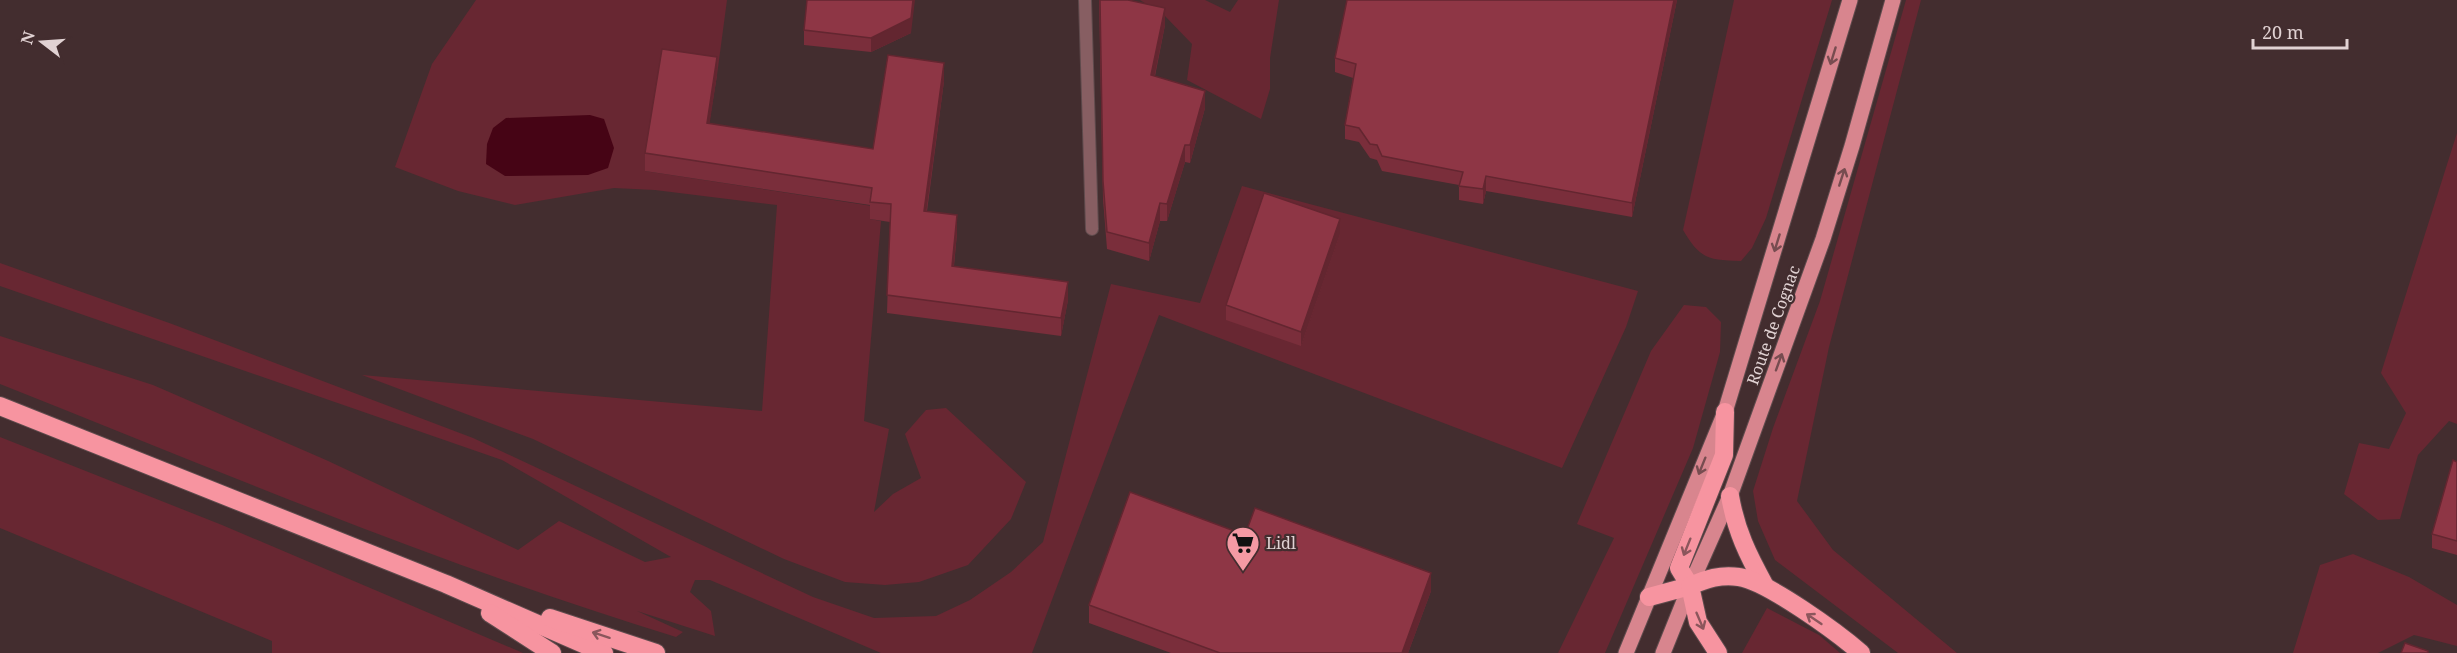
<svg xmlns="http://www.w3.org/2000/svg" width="2457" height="653" font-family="'Noto Serif',serif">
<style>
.green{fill:#682732}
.water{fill:#460415}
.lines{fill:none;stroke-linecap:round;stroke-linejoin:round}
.street-casing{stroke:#5f4b4d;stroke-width:14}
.primary-casing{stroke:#5f4b4d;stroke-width:17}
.highway-casing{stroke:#5f4b4d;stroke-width:20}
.street{stroke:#875e62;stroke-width:12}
.primary{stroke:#d8858e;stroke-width:15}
.highway{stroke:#f794a0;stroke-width:18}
.wall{fill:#7a2e3b}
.shaded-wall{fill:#632630}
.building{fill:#8e3645;stroke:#632630;stroke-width:1.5}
.oneway{stroke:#774c50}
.oneway2{stroke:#8b565c}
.labels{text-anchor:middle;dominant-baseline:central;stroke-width:4.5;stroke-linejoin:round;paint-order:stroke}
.street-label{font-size:16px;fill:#e1d2d3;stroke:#432d2f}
.poi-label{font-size:16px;fill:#e1d2d3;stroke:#432d2f;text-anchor:start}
</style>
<rect width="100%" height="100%" fill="#432d2f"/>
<g class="green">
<polygon points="476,0 727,0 717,75 662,66 645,171 872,206 870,219 881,221 864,421 889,429 874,512 893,494 921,478 905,434 926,410 946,408 1026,482 1011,519 968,565 919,582 885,585 845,582 784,559 533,439 362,375 762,411 777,205 655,190 614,188 515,205 458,191 395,167 432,64"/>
<polygon points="1140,0 1205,0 1230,12 1238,0 1279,0 1270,58 1270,89 1261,119 1187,80 1192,44 1165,16"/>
<path d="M1734,0H1832L1766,218L1752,248L1741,261C1708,260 1700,259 1683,230Z"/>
<polygon points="1906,0 1921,0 1829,347 1797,501 1833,550 1957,653 1898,653 1775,560 1758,521 1753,491 1773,428 1820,301"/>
<polygon points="2457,133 2457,424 2449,421 2418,455 2400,519 2378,520 2344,494 2359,443 2389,449 2406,413 2381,373"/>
<path d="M1242,186L1638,291L1626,327L1562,468L1159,315L1032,653H881L710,580H695L690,592L711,611L715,636L637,611L683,632L676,637C446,567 223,473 0,384V336L153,385L326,460L518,550L559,521L645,562L671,557L502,460L0,286V263L172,324L473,438L813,597L874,618L936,616L970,600L1011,572L1043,542L1111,284L1200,303Z"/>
<polygon points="1684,305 1706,307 1721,322 1720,352 1693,448 1605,653 1558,653 1614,538 1577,524 1651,351"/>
<polygon points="0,437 222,525 523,653 272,653 272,641 0,528"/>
<polygon points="2353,554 2409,577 2457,605 2457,646 2414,635 2378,653 2293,653 2320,565"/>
<polygon points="1767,608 1819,635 1840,653 1742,653"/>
</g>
<polygon class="water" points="590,115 604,119 614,148 608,168 588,175 505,176 486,164 487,144 493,128 506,118"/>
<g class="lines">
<defs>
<polyline id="street" points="1085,0 1092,229"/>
<g id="primary">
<polyline points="1626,653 1725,412 1850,0"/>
<polyline points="1663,653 1690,586 1730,496 1823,239 1852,146 1893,0"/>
</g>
<g id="highway">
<polyline points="0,406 446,584 604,653"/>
<path d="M1730,496C1736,531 1748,555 1765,586"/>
<polyline points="1649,597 1690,586 1679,568 1724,455 1725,412"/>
<polyline points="490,613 552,653"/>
<polyline points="550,618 656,653"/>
<path d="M1718,653L1698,622L1690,586C1706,579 1721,574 1739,577C1767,581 1838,633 1861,653"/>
</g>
</defs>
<use href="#street" class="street-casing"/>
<use href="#primary" class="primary-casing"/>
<use href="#highway" class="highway-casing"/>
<use href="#street" class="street"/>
<use href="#primary" class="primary"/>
<use href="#highway" class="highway"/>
</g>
<g class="wall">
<polygon points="1099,0 1165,25 1155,76 1205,108 1190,163 1185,162 1167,221 1160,221 1149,261 1107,249 1103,199"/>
<polygon points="1347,0 1677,0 1632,217 1486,191 1483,204 1459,200 1459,185 1382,171 1377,160 1370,158 1359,142 1345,139 1345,125 1353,78 1335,72 1335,58"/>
<polygon points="804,30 911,33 871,52 804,45"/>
<polygon points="717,75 709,124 873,149 944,81 927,211 957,233 954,266 1068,300 1061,336 887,313 890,222 870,219 870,205 645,171 645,153"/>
<polygon points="1340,234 1301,346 1226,320 1226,305"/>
<polygon points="2457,462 2457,555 2432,548 2432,534"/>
<polygon points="1245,535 1431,591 1408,653 1171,653 1089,623 1089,605"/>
</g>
<g class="shaded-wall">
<polygon points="913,0 915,0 911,33 871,52 871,38"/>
<polygon points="1674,0 1677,0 1632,217 1632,203"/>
<polygon points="1165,8 1165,25 1151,93 1151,75"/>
<polygon points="717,57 717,75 707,141 707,123"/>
<polygon points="944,63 944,81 924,229 924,211"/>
<polygon points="1205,91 1205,108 1190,163 1190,145"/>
<polygon points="1185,145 1185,162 1167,221 1167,204"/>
<polygon points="1486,176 1486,191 1483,204 1483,189"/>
<polygon points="1160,203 1160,221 1149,261 1149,243"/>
<polygon points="957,215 957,233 952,284 952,266"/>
<polygon points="1340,219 1340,234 1301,346 1301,332"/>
<polygon points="1068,282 1068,300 1061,336 1061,318"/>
<polygon points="1431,573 1431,591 1408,653 1402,653"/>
</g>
<g class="building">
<polygon points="807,0 913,0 911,18 871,38 804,30"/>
<polygon points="1100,0 1128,0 1165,8 1151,75 1205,91 1190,145 1185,145 1167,204 1160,203 1149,243 1107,232 1103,181"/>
<polygon points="1347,0 1674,0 1632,203 1486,176 1483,189 1459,186 1463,172 1382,156 1377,145 1370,144 1359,128 1345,125 1356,64 1335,58"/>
<polygon points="662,49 717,57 707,123 873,149 888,55 944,63 924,211 957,215 952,266 1068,282 1061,318 887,295 891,204 870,202 872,188 645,153"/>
<polygon points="1264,193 1340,219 1301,332 1226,305"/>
<polygon points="2453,460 2457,462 2457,541 2432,534"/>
<polygon points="1130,492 1245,535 1255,508 1431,573 1402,653 1220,653 1089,605"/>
<polygon points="2405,643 2428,651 2428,653 2401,653"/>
</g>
<defs><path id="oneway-shaft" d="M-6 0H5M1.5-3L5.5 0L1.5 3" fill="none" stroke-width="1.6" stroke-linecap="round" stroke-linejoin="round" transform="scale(1.5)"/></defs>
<g class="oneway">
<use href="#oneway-shaft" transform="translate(1833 56) rotate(107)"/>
<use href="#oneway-shaft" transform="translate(1842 177) rotate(-72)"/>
<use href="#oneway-shaft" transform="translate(1777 243) rotate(107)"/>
<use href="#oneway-shaft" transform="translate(1779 362) rotate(-70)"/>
<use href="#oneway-shaft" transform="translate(1702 466) rotate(112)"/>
</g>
<g class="oneway2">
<use href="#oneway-shaft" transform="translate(1687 547) rotate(112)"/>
<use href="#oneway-shaft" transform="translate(1814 619) rotate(-146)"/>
<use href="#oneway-shaft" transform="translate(1700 621) rotate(67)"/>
<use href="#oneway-shaft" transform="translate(601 635) rotate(-162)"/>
</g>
<defs>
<symbol id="supermarket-pin" viewBox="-11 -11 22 30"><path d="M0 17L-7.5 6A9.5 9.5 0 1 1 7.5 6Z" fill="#f49aa4" stroke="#432d2f"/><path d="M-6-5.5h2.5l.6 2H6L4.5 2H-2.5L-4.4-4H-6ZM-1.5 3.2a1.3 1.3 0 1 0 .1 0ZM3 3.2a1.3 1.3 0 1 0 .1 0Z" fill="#111"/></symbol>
</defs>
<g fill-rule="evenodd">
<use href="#supermarket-pin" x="1224" y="524" width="38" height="52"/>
</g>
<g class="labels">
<g class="street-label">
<text transform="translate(1773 325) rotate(-70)">Route de Cognac</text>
</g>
<g class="poi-label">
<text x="1266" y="543">Lidl</text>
</g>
</g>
<g transform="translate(42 42) rotate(287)" stroke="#432d2f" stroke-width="4.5" paint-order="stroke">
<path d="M0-4.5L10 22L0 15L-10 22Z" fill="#e1d2d3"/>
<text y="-9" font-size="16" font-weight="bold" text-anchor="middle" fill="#e1d2d3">N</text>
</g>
<path d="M2253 39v9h94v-9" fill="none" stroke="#e1d2d3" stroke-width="3"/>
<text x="2262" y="39" font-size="18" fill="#e1d2d3" stroke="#432d2f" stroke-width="4.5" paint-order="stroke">20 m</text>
</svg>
